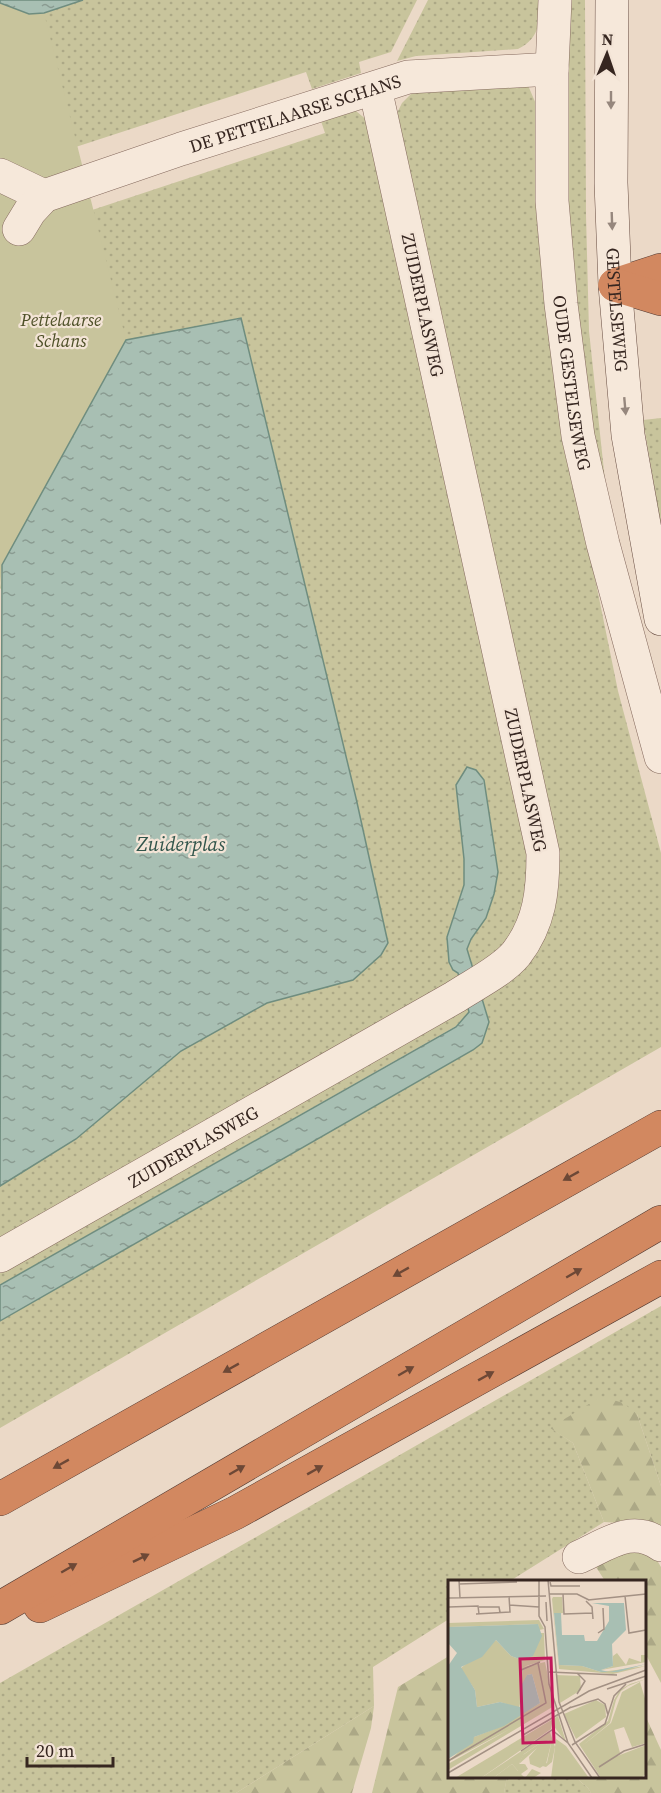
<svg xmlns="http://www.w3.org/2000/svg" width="661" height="1793" font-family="'Source Serif 4',serif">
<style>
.grass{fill:url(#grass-dots)}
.forest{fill:url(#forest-firs)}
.green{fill:#c8c49c}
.water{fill:url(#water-ripples);stroke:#6f8d7f;stroke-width:1.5}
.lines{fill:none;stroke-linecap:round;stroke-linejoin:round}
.minor-casing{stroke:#856a5e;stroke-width:34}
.secondary-casing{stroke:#674c41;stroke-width:34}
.motorway-casing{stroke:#533a32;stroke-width:34}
.minor{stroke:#f6e8da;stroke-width:33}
.secondary{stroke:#f6e8da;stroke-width:33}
.motorway{stroke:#d28860;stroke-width:33}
.oneway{fill:#96877d}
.oneway2{fill:#6d4836}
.labels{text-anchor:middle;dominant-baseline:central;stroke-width:4.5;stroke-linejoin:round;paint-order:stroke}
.street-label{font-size:18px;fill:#362620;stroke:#f3e4d6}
.park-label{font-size:18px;font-style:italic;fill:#4f5129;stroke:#f3e4d6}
.water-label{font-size:20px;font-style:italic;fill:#31554b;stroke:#f3e4d6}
.inset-road{fill:none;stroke:#a39184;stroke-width:1.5}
.view{fill:#c2185b;fill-opacity:0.15;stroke:#c2185b;stroke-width:3}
.inset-edge{fill:none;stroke:#362620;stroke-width:3}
</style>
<defs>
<pattern id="grass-dots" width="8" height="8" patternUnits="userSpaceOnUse" patternTransform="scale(1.5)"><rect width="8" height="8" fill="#c8c49c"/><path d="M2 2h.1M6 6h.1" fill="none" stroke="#aca886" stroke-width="1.8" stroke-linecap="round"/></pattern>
<pattern id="forest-firs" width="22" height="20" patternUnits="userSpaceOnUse" patternTransform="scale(1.5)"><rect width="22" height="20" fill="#c8c49c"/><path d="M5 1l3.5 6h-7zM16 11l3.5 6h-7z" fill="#aca886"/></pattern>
<pattern id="water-ripples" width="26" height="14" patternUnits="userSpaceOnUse" patternTransform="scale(1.5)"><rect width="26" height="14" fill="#a8bfb3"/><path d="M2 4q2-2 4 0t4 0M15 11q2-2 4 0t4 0" fill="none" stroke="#8a9b91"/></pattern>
</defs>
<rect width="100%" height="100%" fill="#ebd9c7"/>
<g class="grass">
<polygon points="83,0 417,0 391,52 359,62 361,73 312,89 306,72 45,157 0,3 44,13"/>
<path d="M428,0H541C538,23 541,37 518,49L416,56L397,61Z"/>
<polygon points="565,0 585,0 586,215 589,331 610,527 570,317"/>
<polygon points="527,83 536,104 589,549 618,691 661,853 661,1047 0,1428 0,1321 473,1050 486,1010 480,996 540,926 396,115 402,103 414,91"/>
<polygon points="340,110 356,111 368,121 535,887 501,953 474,972 467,949 471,939 486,918 494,894 464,859 464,885 447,937 461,981 0,1244 0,1186 76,1139 181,1051 267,1003 353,980 0,588 74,216 325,133 319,115"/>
<polygon points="661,418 661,526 643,420"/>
<polygon points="467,1004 469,1012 456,1026 0,1285 0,1266"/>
<polygon points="661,1306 661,1486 637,1414 551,1428 573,1443 604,1522 510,1581 450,1582 449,1619 373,1667 374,1706 236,1793 0,1793 0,1683"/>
<polygon points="507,1776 575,1777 588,1788 591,1793 504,1793"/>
</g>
<g class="forest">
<polygon points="607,1398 623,1403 637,1414 661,1486 661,1528 653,1525 604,1522 573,1443 550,1428 597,1399"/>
<polygon points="624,1547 652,1552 661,1567 661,1683 645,1653 644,1582 605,1581 596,1567"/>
<polygon points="449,1656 450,1776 507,1777 504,1793 372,1793 398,1687"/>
<polygon points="374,1706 371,1728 352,1793 236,1793"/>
<polygon points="645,1715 661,1750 661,1793 591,1793 588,1788 575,1777 644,1776"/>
</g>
<polygon class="green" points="0,3 29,14 44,13 126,340 2,564 0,588"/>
<g class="water">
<polygon points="0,0 83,0 44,13 29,14 0,3"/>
<polygon points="241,318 356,798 388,943 381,955 353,980 267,1003 181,1051 76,1139 0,1186 2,565 126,340"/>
<polygon points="467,767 476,770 484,780 498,872 494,894 486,918 471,939 467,949 489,1022 482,1043 473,1050 0,1321 0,1285 456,1027 469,1012 458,973 453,970 449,962 447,937 464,885 464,859 456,785"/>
</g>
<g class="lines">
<defs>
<g id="minor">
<path id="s1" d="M555,0L552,69V201L561,304L578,436L603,544L661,757"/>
<polyline points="0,175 44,196"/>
<path id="s2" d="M19,229L30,211L44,196L181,149L408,77L552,69"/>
<path id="s3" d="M0,1256L455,997C473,985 502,971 516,954C540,923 543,891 543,853L375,88"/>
<path d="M579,1557C608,1544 632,1524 661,1545"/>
</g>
<g id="secondary">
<path id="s4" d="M612,0L611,183L615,285L628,435L661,619"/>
</g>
<g id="motorway">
<polyline points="615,285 661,270"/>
<polyline points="615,285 661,299"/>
<polyline points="0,1499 661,1127"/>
<polyline points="40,1606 235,1513 661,1277"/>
<polyline points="0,1608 661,1222"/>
</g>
</defs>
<use href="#minor" class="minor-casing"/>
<use href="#secondary" class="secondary-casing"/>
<use href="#motorway" class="motorway-casing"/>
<use href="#minor" class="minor"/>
<use href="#secondary" class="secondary"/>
<use href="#motorway" class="motorway"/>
</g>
<defs><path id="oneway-solid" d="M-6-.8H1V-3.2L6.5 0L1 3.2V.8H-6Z" transform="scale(1.5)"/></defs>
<g class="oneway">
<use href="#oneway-solid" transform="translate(611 100) rotate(90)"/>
<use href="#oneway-solid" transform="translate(612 221) rotate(88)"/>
<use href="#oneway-solid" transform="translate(625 406) rotate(85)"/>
</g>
<g class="oneway2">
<use href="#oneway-solid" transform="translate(571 1176) rotate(151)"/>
<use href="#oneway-solid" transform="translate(401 1272) rotate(151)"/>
<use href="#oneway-solid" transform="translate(574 1273) rotate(-30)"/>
<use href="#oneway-solid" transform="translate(231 1368) rotate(151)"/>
<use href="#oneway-solid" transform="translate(406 1371) rotate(-30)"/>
<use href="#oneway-solid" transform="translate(486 1376) rotate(-29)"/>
<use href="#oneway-solid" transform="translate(61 1464) rotate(151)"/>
<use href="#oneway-solid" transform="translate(237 1470) rotate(-30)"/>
<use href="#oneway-solid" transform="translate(315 1470) rotate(-29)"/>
<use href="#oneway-solid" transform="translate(141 1558) rotate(-26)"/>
<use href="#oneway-solid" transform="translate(69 1568) rotate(-30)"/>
</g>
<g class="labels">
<g class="street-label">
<text stroke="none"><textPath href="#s2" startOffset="306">DE PETTELAARSE SCHANS</textPath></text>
<text transform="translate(423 305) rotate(78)">ZUIDERPLASWEG</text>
<text stroke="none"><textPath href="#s4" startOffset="310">GESTELSEWEG</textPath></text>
<text stroke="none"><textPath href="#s1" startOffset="384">OUDE GESTELSEWEG</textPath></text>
<text transform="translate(526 780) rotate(78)">ZUIDERPLASWEG</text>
<text stroke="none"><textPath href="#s3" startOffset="222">ZUIDERPLASWEG</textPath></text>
</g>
<g class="park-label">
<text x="61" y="319">Pettelaarse<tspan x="61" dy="21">Schans</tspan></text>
</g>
<g class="water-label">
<text x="181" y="844">Zuiderplas</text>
</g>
</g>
<g transform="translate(448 1580)">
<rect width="198" height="198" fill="#ebd9c7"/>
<path d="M105,17H114L115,33L106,34L111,85L134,86L153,92L198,86L165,94L111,89L104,19ZM91,40L96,49L91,50L90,44L0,47V43ZM93,53H96L97,80L75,87L97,82L106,126L0,190V184L62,149L0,182L26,157L54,146L92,123L84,94L25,106L13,89L84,76ZM169,73L178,85L181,78L193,82V75H198V82L153,90L165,86V76ZM108,95L132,96L133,110L112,123ZM198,99L180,106L173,111L168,120L162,143L134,166L163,143L174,112L192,102L198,122V163L184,167L176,147L166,150L172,173L164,178L198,165V194L193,198H153L131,164L160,141L166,120L172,110L182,104ZM148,120L157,125L158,137L128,159L116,134ZM110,136L118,162L104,144L103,149L33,198H7ZM108,159L118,166L141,198H103ZM100,160L103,164L98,184L92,188L82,184L81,177L89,168L71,184L75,175L92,163L98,165ZM64,184L70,191L77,184L80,189L73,194L77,198L84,189L93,193L85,198H45Z" fill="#c8c49c"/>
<path d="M102,152L107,167L104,182L98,187L91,185L99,183L103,164L100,160L97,169L92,163L76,174L71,184H77L71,192L64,184L45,198H33Z" fill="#c8c49c"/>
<path d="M48,60L63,76L74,80L79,95L71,128L52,122L29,127L27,110L13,88Z" fill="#c8c49c"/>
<path d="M144,23H176L178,50L164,64L165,86L153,90L161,92L198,84L170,92H153L134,86L111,85L106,33H113L114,55H136L137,61H149L161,41V26ZM90,44L94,56L85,76L74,80L63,76L48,60L34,77L13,87L27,110L29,127L52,122L72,127L73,106L79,95L84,94L92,123L56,146L26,157L25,163L0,179V86L9,73L0,63V47Z" fill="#a8bfb3"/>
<path class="inset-road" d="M11,0L12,18M91,0V36L97,47L101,104L120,163L144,198M100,0L111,122L127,162L152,198M102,2L103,6H132M11,4L69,2M101,14H129L141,20M115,14L116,34L145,33M177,16L181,53L198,50M0,18L98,16M140,20L198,14M138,21L144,27L145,39M98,22L99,41M61,25L91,27M1,27L30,26L31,34M31,27H51L52,32M28,34L62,32L61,16M150,53L156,49L155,28M73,90L92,82M101,92L169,95M129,93L137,101L129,114M159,109L198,96M121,128L150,119L157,124L160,135M75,155L123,127M124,165L157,144L166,116L178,104M73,171L104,150L120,163M0,181L98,123L90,83M151,187L176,171L198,164M0,193L141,111L198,90"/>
<path class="view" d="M103,78L106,162L75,163L72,79Z"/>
<rect width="198" height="198" class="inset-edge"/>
</g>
<g transform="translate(607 54) rotate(2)" stroke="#f3e4d6" stroke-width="4.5" paint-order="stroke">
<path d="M0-4.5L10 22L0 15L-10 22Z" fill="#362620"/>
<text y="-9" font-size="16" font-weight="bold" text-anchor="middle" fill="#362620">N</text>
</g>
<path d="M27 1757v9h86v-9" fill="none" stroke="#362620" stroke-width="3"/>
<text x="36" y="1757" font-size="18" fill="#362620" stroke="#f3e4d6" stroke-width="4.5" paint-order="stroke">20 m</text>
</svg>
